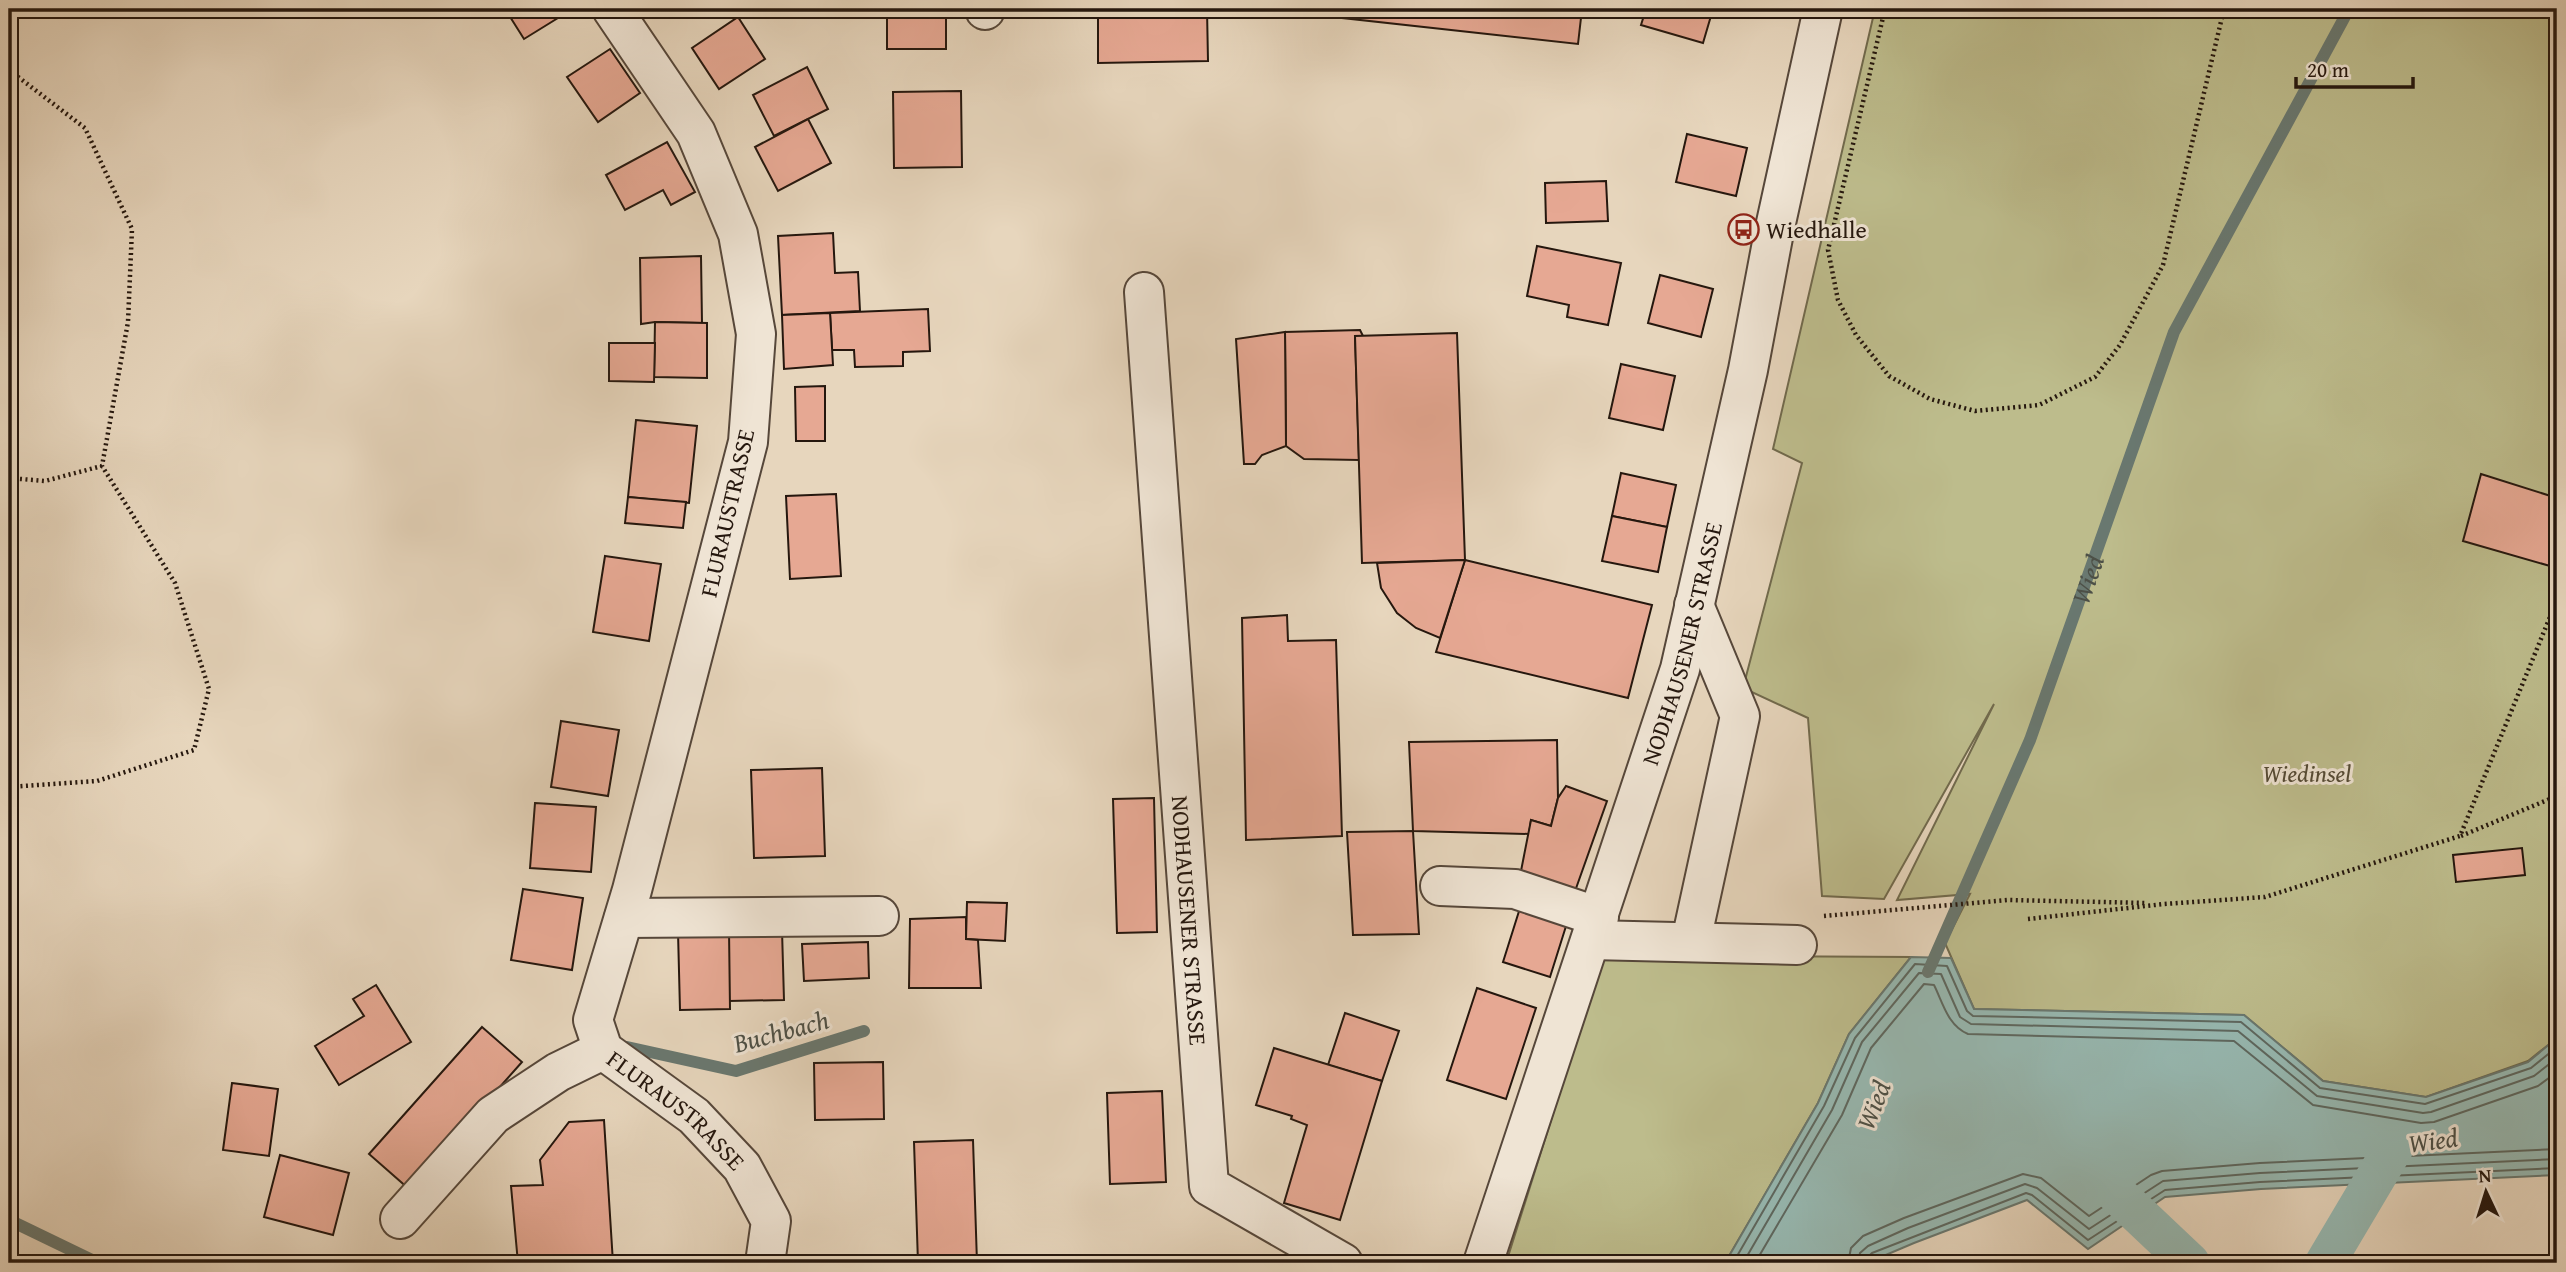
<svg xmlns="http://www.w3.org/2000/svg" width="2566" height="1272" font-family="'Gentium Book Plus',serif">
<style>
.green{fill:#bdbc8c;stroke:#716a4d;stroke-width:2}
.water{fill:#97b9b2;stroke:#697870;stroke-width:2}
.lines{fill:none;stroke-linecap:round;stroke-linejoin:round}
.shore{stroke:#5e6860;stroke-width:2}
.stream{stroke:#697870;stroke-width:12}
.canal{stroke:#97b9b2;stroke-width:40}
.building{fill:#e6a893;stroke:#25170e;stroke-width:2}
.minor-casing{stroke:#56473a;stroke-width:42}
.path{stroke:#25170e;stroke-width:4.5;stroke-dasharray:2 3.5;stroke-linecap:butt}
.minor{stroke:#efe4d4;stroke-width:38}
.labels{text-anchor:middle;dominant-baseline:central;stroke-width:6;stroke-linejoin:round;paint-order:stroke}
.poi-label{font-size:24px;fill:#25170e;stroke:#efe4d4;text-anchor:start}
.street-label{font-size:24px;fill:#25170e;stroke:#efe4d4}
.park-label{font-size:24px;font-style:italic;fill:#534934;stroke:#efe4d4}
.water-label{font-size:26px;font-style:italic;fill:#4d5047;stroke:#efe4d4}
</style>
<rect width="100%" height="100%" fill="#e7d6bd"/>
<filter id="stains"><feTurbulence type="fractalNoise" baseFrequency=".00286" numOctaves="4"/><feColorMatrix values="0 0 0 0 .2 0 0 0 0 .09 0 0 0 0 .02 0 0 0 .5 -.17"/></filter>
<radialGradient id="worn" r=".72"><stop offset=".6" stop-color="#630" stop-opacity="0"/><stop offset="1" stop-color="#630" stop-opacity=".3"/></radialGradient>
<g class="green">
<polygon points="1875,9 2557,9 2557,1038 2528,1061 2426,1097 2323,1081 2244,1015 1974,1009 1945,943 1970,894 1897,900 1994,704 1884,899 1822,896 1808,718 1743,688 1802,463 1773,449"/>
<polygon points="1603,955 1911,957 1849,1034 1818,1103 1725,1263 1506,1263"/>
</g>
<polygon class="water" points="1911,957 1951,958 1974,1009 2244,1015 2323,1081 2426,1097 2528,1062 2557,1038 2557,1175 2261,1189 2165,1197 2088,1249 2027,1200 1914,1243 1867,1263 1725,1263 1818,1103 1849,1034"/>
<g class="lines">
<g class="shore">
<polyline points="1733,1263 1824,1106 1855,1038 1915,964 1947,966 1967,1011 1973,1016 2241,1022 2320,1088 2425,1104 2531,1068 2557,1047"/>
<polyline points="1743,1263 1832,1110 1862,1042 1919,973 1941,974 1960,1017 1971,1024 2238,1031 2317,1096 2423,1113 2431,1112 2534,1076 2557,1058"/>
<path d="M1755,1263L1842,1115L1871,1048L1924,984L1934,985C1943,1003 1948,1026 1968,1034L2234,1041L2313,1105L2421,1123L2434,1122L2538,1086L2557,1072"/>
<polyline points="1848,1263 1851,1248 1863,1236 1904,1218 2023,1174 2041,1178 2089,1216 2151,1175 2162,1171 2260,1163 2557,1149"/>
<polyline points="1858,1263 1860,1253 1868,1246 1908,1228 2025,1184 2037,1188 2089,1229 2163,1181 2260,1173 2557,1159"/>
<polyline points="1867,1263 1868,1257 1872,1253 2026,1193 2032,1195 2088,1240 2165,1190 2260,1182 2557,1168"/>
</g>
<g class="stream">
<path id="s1" d="M1928,972L2030,740L2174,332L2349,9"/>
<polyline points="627,1047 736,1071 864,1031"/>
<polyline points="9,1220 98,1263"/>
</g>
<g class="canal">
<polyline points="2100,1178 2190,1263"/>
<polyline points="2325,1263 2395,1145"/>
</g>
</g>
<g class="building">
<polygon points="505,9 563,9 566,13 524,39"/>
<rect x="887" y="9" width="59" height="40"/>
<polygon points="1098,9 1207,9 1208,61 1098,63"/>
<polygon points="1288,9 1582,9 1578,44 1288,12"/>
<polygon points="1646,9 1713,9 1703,43 1641,25"/>
<polygon points="738,17 765,59 719,89 692,48"/>
<polygon points="610,49 640,93 598,122 567,77"/>
<polygon points="807,67 828,109 774,136 753,95"/>
<polygon points="961,91 962,167 894,168 893,92"/>
<polygon points="808,119 831,163 778,191 755,147"/>
<polygon points="1687,134 1747,148 1736,196 1676,182"/>
<polygon points="667,142 695,192 671,205 663,190 625,210 606,175"/>
<polygon points="1606,181 1608,221 1546,223 1545,183"/>
<polygon points="833,233 835,273 858,272 860,311 782,315 778,236"/>
<polygon points="1537,246 1621,263 1608,325 1567,317 1569,305 1527,296"/>
<polygon points="701,256 702,323 655,322 641,324 640,258"/>
<polygon points="1660,275 1713,289 1701,337 1648,323"/>
<polygon points="928,309 930,351 903,352 903,366 855,367 854,350 832,350 830,313"/>
<polygon points="830,313 833,365 784,369 782,315"/>
<polygon points="655,322 707,323 707,378 654,377"/>
<polygon points="1360,330 1363,336 1355,336 1359,460 1304,459 1286,446 1285,332"/>
<polygon points="1285,332 1286,446 1262,455 1255,464 1244,464 1236,339"/>
<polygon points="1457,333 1465,560 1362,563 1355,336"/>
<polygon points="609,343 655,343 654,382 609,381"/>
<polygon points="1621,364 1675,376 1663,430 1609,418"/>
<polygon points="825,386 825,441 796,441 795,387"/>
<polygon points="636,420 697,426 689,503 628,497"/>
<polygon points="1621,473 1676,485 1667,527 1612,516"/>
<polygon points="2481,474 2557,498 2557,568 2463,541"/>
<polygon points="836,494 841,576 790,579 786,496"/>
<polygon points="628,497 686,502 683,528 625,523"/>
<polygon points="1612,516 1667,527 1658,572 1602,561"/>
<polygon points="605,556 661,564 649,641 593,632"/>
<polygon points="1465,560 1652,605 1628,698 1436,652"/>
<polygon points="1465,560 1440,638 1416,628 1397,613 1381,588 1377,563"/>
<polygon points="1287,615 1288,641 1336,640 1342,836 1246,840 1242,618"/>
<polygon points="2557,710 2557,774 2554,774"/>
<polygon points="561,721 619,730 608,796 551,787"/>
<polygon points="1557,740 1558,798 1551,826 1531,820 1529,834 1413,831 1409,742"/>
<polygon points="822,768 825,856 754,858 751,770"/>
<polygon points="1566,786 1607,801 1574,894 1520,876 1531,820 1551,826 1558,798"/>
<polygon points="1154,798 1157,932 1117,933 1113,799"/>
<polygon points="535,803 596,807 591,872 530,868"/>
<polygon points="1413,831 1419,934 1353,935 1347,832"/>
<polygon points="2522,848 2525,875 2456,882 2453,855"/>
<polygon points="523,889 583,898 572,970 511,960"/>
<polygon points="967,902 1007,903 1005,941 966,939"/>
<polygon points="1520,908 1567,923 1550,977 1503,962"/>
<polygon points="966,917 966,939 978,940 981,988 909,988 910,919"/>
<polygon points="729,930 782,930 784,1000 729,1001"/>
<polygon points="729,930 730,1009 680,1010 678,932"/>
<polygon points="868,942 869,978 804,981 802,944"/>
<polygon points="376,985 411,1042 339,1085 315,1046 364,1016 353,999"/>
<polygon points="1477,988 1536,1008 1506,1099 1447,1080"/>
<polygon points="1345,1013 1399,1031 1382,1081 1328,1065"/>
<polygon points="482,1027 522,1062 409,1189 369,1154"/>
<polygon points="1274,1048 1382,1081 1340,1220 1284,1203 1307,1125 1291,1119 1292,1116 1256,1105"/>
<polygon points="883,1062 884,1119 815,1120 814,1063"/>
<polygon points="232,1083 278,1089 269,1156 223,1150"/>
<polygon points="1162,1091 1166,1182 1110,1184 1107,1093"/>
<polygon points="604,1120 613,1263 518,1263 511,1186 543,1185 540,1160 569,1122"/>
<polygon points="973,1140 977,1263 918,1263 914,1142"/>
<polygon points="280,1155 349,1173 333,1235 264,1217"/>
</g>
<g class="lines">
<defs>
<g id="minor">
<path id="s2" d="M612,9L696,133L738,234L756,334L748,442L632,890L593,1020L603,1050L694,1116L742,1167L771,1221L765,1263"/>
<polyline points="985,10 985,9"/>
<path id="s3" d="M1144,292L1209,1186L1343,1263"/>
<polyline points="1440,886 1515,889 1599,917"/>
<polyline points="624,918 879,916"/>
<polyline points="1591,940 1797,945"/>
<polyline points="1691,941 1740,716 1694,605"/>
<polyline points="400,1219 493,1115 558,1072 603,1050"/>
<path id="s4" d="M1483,1263L1680,669L1748,370L1774,232L1823,9"/>
</g>
</defs>
<use href="#minor" class="minor-casing"/>
<g class="path">
<polyline points="1885,9 1828,250 1838,300 1856,335 1889,376 1930,399 1975,411 2039,405 2095,377 2120,345 2163,265 2224,9"/>
<polyline points="9,70 85,128 132,229 128,322 102,466 175,583 209,689 194,750 97,781 9,787"/>
<polyline points="9,478 45,481 102,466"/>
<polyline points="2461,836 2557,796"/>
<polyline points="1824,916 2008,900 2147,903"/>
<polyline points="2028,919 2164,904 2265,897 2460,836 2557,600"/>
</g>
<use href="#minor" class="minor"/>
</g>
<defs>
<symbol id="bus-ring" viewBox="-11 -11 22 22"><circle r="9.5" fill="#efe4d4" stroke="#8f2418" stroke-width="1.5"/><path d="M-5-6H5V4H4V6H2V4H-2V6H-4V4H-5ZM-3.5-4V0h7V-4ZM-3.5 1.2v1.5H-2V1.2ZM2 1.2v1.5H3.5V1.2Z" fill="#8f2418"/></symbol>
</defs>
<g fill-rule="evenodd">
<use href="#bus-ring" x="1726" y="212" width="35" height="35"/>
</g>
<g class="labels">
<g class="poi-label">
<text x="1766" y="229">Wiedhalle</text>
</g>
<g class="street-label">
<text transform="translate(727 513) rotate(-77)">FLURAUSTRASSE</text>
<text stroke="none"><textPath href="#s4" startOffset="651">NODHAUSENER STRASSE</textPath></text>
<text stroke="none"><textPath href="#s3" startOffset="630">NODHAUSENER STRASSE</textPath></text>
<text stroke="none"><textPath href="#s2" startOffset="1194">FLURAUSTRASSE</textPath></text>
</g>
<g class="park-label">
<text x="2307" y="773">Wiedinsel</text>
</g>
<g class="water-label">
<text stroke="none"><textPath href="#s1" startOffset="424">Wied</textPath></text>
<text transform="translate(781 1031) rotate(-15)">Buchbach</text>
<text transform="translate(1873 1105) rotate(-68)">Wied</text>
<text transform="translate(2433 1140) rotate(-8)">Wied</text>
</g>
</g>
<rect width="2566" height="1272" fill="none" stroke="#e7d6bd" stroke-width="35"/>
<rect x="10" y="10" width="2545" height="1251" fill="none" stroke="#25170e" stroke-width="3.5"/>
<rect x="18" y="18" width="2531" height="1237" fill="none" stroke="#25170e" stroke-width="2"/>
<g transform="translate(2486 1192) rotate(356)" stroke="#efe4d4" stroke-width="5" paint-order="stroke">
<path d="M0-5L12 26L0 18L-12 26Z" fill="#25170e"/>
<text y="-10" font-size="19" font-weight="bold" text-anchor="middle" fill="#25170e">N</text>
</g>
<path d="M2296 77v10h117v-10" fill="none" stroke="#25170e" stroke-width="3.5"/>
<text x="2307" y="77" font-size="21" fill="#25170e" stroke="#efe4d4" stroke-width="5" paint-order="stroke">20 m</text>
<rect width="100%" height="100%" filter="url(#stains)"/>
<rect width="100%" height="100%" fill="url(#worn)"/>
</svg>
